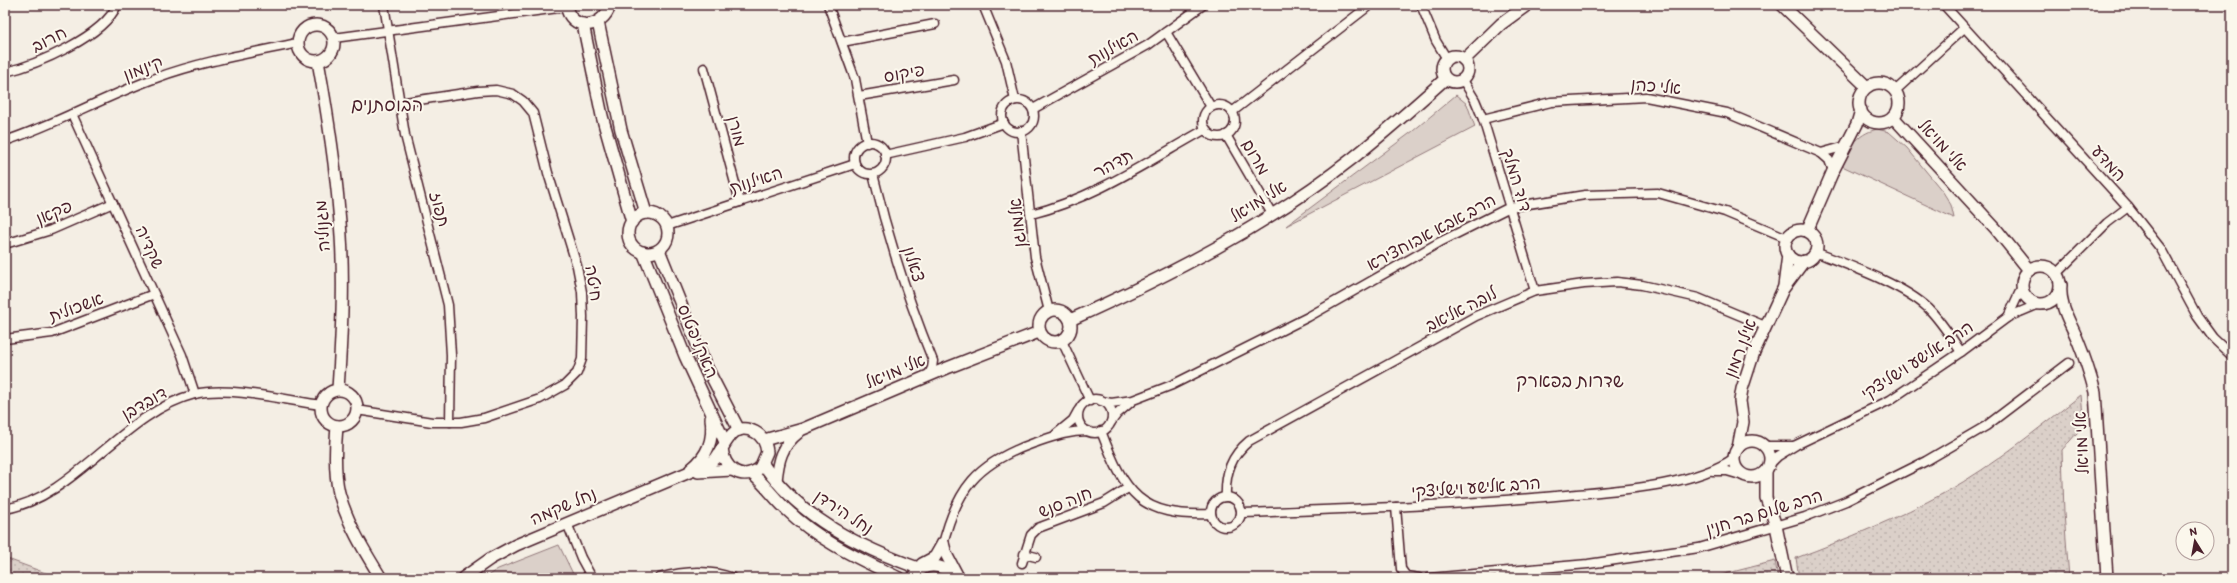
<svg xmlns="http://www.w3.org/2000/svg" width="2237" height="583" font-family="Itim,'Playpen Sans Hebrew',sans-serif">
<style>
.grass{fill:url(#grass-dots);stroke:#92787a}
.green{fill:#dbd0c9;stroke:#92787a}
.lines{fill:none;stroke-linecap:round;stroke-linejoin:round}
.street-casing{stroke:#4a1f2b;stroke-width:11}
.secondary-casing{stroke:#4a1f2b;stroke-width:14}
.street{stroke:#fbf7ec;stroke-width:8}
.secondary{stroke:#fbf7ec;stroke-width:11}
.labels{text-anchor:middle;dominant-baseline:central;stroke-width:4;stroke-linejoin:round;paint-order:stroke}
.street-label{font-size:17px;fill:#4a1f2b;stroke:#fbf7ec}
.neighbourhood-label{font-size:18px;fill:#4a1f2b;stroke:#fbf7ec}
</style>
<defs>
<pattern id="grass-dots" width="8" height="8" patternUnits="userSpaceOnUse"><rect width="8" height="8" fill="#dbd0c9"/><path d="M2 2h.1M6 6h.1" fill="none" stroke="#bdb2ad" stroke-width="1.8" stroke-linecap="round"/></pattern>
</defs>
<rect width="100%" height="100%" fill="#f4eee4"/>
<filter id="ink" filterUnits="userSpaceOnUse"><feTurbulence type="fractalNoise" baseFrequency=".025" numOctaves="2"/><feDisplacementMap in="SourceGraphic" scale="8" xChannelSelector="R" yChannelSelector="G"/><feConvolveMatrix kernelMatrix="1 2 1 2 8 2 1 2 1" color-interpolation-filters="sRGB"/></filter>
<g filter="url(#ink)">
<g class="grass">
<path d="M2081,395L2084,425L2062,450L2064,513L2069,578H1799L1796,558C1847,539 1898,518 1946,492C1994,465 2038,429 2081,395Z"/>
<polygon points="5,558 59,578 5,578"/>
<polygon points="1775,561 1778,578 1709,578"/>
</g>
<g class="green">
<polygon points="1456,95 1467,104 1475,127 1286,226 1413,131"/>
<path d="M1877,129L1889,132L1907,148L1943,192L1951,205L1954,218L1842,166C1851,147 1855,135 1877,129Z"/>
<polygon points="559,545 575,578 484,578 498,569"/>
</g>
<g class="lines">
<defs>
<g id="street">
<polyline points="384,5 405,135 448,305 451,355 450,422"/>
<polyline points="828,5 855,79 867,143"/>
<polyline points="983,5 1006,61 1015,100"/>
<polyline points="1421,5 1436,41 1447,59"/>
<polyline points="1944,5 2128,207 2161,249 2197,316 2213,338 2232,356"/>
<polyline points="1166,32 1211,107"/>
<polyline points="334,38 566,7"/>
<polyline points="842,42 935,24"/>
<polyline points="704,68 740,202"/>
<path d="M5,72C37,65 104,36 117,5"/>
<polyline points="1463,80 1475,100 1483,119 1535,291"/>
<polyline points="1895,91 1964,28"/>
<polyline points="859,96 954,80"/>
<circle cx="1018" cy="116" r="16"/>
<circle cx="1219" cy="121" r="16"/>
<polyline points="1033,109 1148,45 1203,5"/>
<polyline points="1232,112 1370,5"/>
<polyline points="72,114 182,355 195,394"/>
<polyline points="1483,119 1551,102 1646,97 1727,113 1821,153 1829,160 1833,171"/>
<polyline points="1021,131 1035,257 1049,311"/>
<polyline points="1226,135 1272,214"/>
<path d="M5,141C57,124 105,96 156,78C202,61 251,53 298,43"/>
<circle cx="870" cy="158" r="16"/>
<polyline points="1821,153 1846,146"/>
<polyline points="885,155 965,137 1004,123"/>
<path d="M873,174C888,238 908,300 933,361L932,368L928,376"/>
<path d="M1031,214C1093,199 1150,160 1206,129"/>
<polyline points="667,226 855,164"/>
<polyline points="5,244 51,230 113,203"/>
<path d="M1815,252C1848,265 1902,284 1928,308C1941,321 1951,337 1961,352"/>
<polyline points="2057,273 2107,223 2128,207"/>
<polyline points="2008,317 2022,287"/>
<polyline points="5,339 52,333 154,294"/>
<polyline points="1062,341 1090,401"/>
<circle cx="1095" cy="416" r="17"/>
<polyline points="1101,401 1111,403 1133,400 1172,385 1308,317 1440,242 1510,207 1585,195 1658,193 1725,212 1787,238"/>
<polyline points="357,410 432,422 461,422 484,418 540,399 565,385 577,373 582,359 583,317 582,292 577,266 548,173 533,113 523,101 513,94 496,90 478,91 399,103"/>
<polyline points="1111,422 1117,414 1131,402"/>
<path d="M1101,431C1125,494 1140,517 1211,514"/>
<polyline points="1056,434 1073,420 1078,411"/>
<polyline points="1765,446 1793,446"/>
<polyline points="1769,465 1778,456 1796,445 1890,400 1961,352 2008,317 2039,304"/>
<polyline points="1713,471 1727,471 1744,476"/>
<circle cx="1226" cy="512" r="15"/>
<path d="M1226,497C1225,473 1231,456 1249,441L1476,316L1535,291L1584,284L1617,282L1642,285L1698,298L1765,326"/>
<polyline points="1396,507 1401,569 1406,576 1419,578"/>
<path d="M5,509C76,497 122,413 195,394C228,386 286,400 321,405"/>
<path d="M1242,513C1354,509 1465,505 1577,494C1623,490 1696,485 1734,458"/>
<polyline points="567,523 581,558 592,578"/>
<path d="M942,548C956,489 977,463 1034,443C1052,437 1068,431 1088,431"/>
<polyline points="1024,554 1036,557"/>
<polyline points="1022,563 1031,535 1038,528 1104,503 1128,488"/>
<path d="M659,578C683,571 709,569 733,578"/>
<polyline points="1429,578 1588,564 1699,548 1805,517 1846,501 1926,461 1986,426 2069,363"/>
</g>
<g id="secondary">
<path d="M566,5C570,32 603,30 610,5"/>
<polyline points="1782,5 1867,87"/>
<polyline points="598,22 621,130 646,213"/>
<polyline points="583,24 602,116 632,222"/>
<circle cx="316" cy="43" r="18"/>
<circle cx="1455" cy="69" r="13"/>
<polyline points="1464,60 1501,24 1527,5"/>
<path d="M318,61C327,111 335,160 339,211C345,270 342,330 338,389"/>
<circle cx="1879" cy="103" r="20"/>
<polyline points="1893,117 1996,229 2029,270"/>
<circle cx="648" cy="233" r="20"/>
<circle cx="1801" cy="246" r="16"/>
<polyline points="1807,231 1833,171 1857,124 1861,110"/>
<polyline points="659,250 705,364 739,430"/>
<polyline points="643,252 685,356 725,442"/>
<circle cx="2041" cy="285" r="19"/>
<path d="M2061,285C2059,307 2070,321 2078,341C2085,358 2090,374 2095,392L2107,578"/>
<polyline points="1784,286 1788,255"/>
<circle cx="1055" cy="326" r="16"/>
<path d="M1070,320C1168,276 1268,225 1353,158C1384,133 1415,106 1445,79"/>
<circle cx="339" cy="408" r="18"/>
<path d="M337,426C335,448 334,472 339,493C347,523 365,552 381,578"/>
<polyline points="764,440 803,429 947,368 1039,332"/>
<circle cx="1752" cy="459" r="18"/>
<polyline points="1738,448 1743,422 1740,401 1742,389 1754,352 1783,289 1804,261"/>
<path d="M763,464C800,518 861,548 921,569"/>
<path d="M691,469C708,456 714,440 711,418"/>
<polyline points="1766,471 1766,498 1776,526 1787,578"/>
<polyline points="698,472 732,470"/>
<path d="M751,473C765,484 774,498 787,510C819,541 860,559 899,578"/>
<path d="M776,481C778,460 781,446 799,432"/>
<polyline points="943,543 946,554 957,575"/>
<polyline points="922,564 935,557 943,543"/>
<path d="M463,578L490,559L516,545L706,465C709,463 714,461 716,458C726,445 732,420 755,432C763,436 766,444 767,452L760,468C741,482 724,469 722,448"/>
<path d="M913,578C923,562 943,562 952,578"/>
</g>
</defs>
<use href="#street" class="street-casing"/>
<use href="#secondary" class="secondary-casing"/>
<use href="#street" class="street"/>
<use href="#secondary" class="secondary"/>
</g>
</g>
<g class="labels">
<g class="street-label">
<text transform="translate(49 39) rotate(-27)">חרוב</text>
<text transform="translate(1113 47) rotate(-29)">האילנות</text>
<text transform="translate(143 68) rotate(-21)">קינמון</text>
<text transform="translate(904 73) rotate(-10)">פיקוס</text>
<text transform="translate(1656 86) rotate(5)">אלי כהן</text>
<text transform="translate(737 131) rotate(75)">מורן</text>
<text transform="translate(1943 145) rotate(47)">אלי מויאל</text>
<text transform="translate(1256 157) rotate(60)">מרום</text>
<text transform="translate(1113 163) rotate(-29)">תדהר</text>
<text transform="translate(2109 163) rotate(48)">המדע</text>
<text transform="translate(756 180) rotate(-18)">האילנות</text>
<text transform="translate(1517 180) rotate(73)">דוד המלך</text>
<text transform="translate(1258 201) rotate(-32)">אלי מויאל</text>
<text transform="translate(440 209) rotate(75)">תפוז</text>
<text transform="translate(54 212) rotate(-23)">פקאן</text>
<text transform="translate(1017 223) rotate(-96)">אלמוגן</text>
<text transform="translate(322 226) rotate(-94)">מגנוליה</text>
<text transform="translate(1431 232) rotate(-28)">הרב אבא אבוחצירא</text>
<text transform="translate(150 247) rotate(66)">שקדיה</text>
<text transform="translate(914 264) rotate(72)">צאלון</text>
<text transform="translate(594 283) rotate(81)">חיטה</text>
<text transform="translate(76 307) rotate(-20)">אשכולית</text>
<text transform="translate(1461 309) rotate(-27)">לובה אליאב</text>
<text transform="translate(698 341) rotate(67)">האקליפטוס</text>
<text transform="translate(1740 348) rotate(-69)">אילן רמון</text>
<text transform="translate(1917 360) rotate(-33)">הרב אלישע וישליצקי</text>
<text transform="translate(895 371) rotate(-23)">אלי מויאל</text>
<text transform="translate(144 403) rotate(-30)">דובדבן</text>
<text transform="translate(2081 443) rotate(-93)">אלי מויאל</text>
<text transform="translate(1476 487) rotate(-4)">הרב אלישע וישליצקי</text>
<text transform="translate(1065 502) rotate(-22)">חנה סנש</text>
<text transform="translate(563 506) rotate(-23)">נחל שקמה</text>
<text transform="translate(844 512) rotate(33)">נחל הירדן</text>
<text transform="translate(1764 512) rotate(-17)">הרב שלום בר חנין</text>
</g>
<g class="neighbourhood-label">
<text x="387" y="105">הבוסתנים</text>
<text x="1570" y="381">שדרות בפארק</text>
</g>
</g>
<rect width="2237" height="583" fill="none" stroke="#fbf7ec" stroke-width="20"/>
<rect x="10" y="10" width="2217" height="563" fill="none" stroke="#4a1f2b" stroke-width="1.5" filter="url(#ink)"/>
<g transform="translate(2195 541) rotate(349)"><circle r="19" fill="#fbf7ec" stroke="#b4a19f"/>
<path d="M0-3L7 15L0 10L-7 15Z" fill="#4a1f2b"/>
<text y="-6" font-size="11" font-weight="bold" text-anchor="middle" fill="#4a1f2b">N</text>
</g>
</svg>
